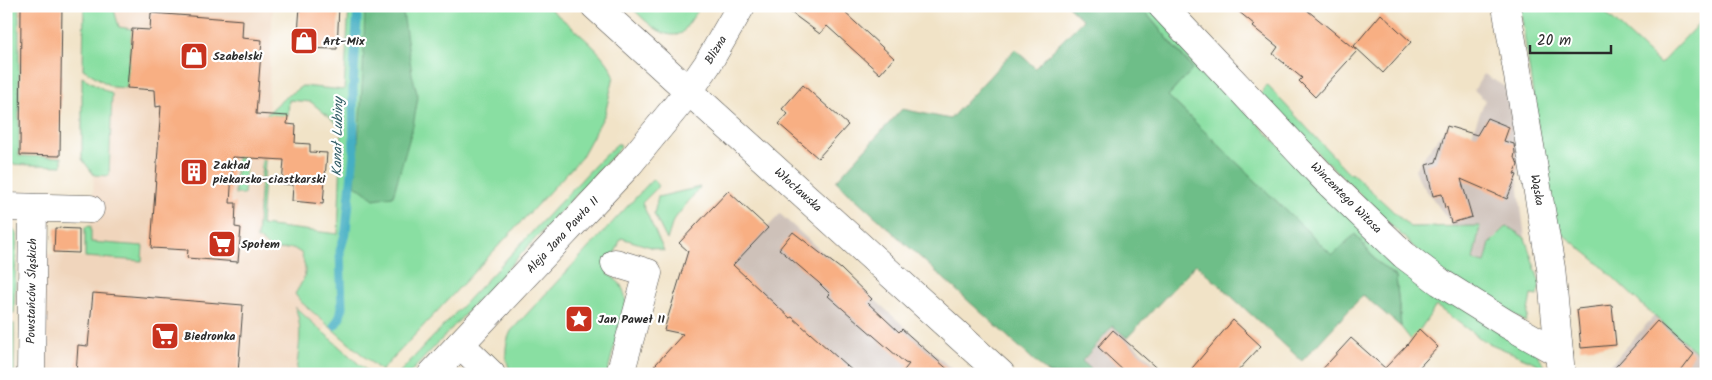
<svg xmlns="http://www.w3.org/2000/svg" width="1712" height="380" font-family="Kalam,sans-serif">
<style>
.built{fill:#f0d5bc}
.industrial{fill:#cec1b9}
.green{fill:#89dfa2;stroke:#5a8566;fill-rule:evenodd}
.forest{fill:#6ebe88;stroke:#4c745a}
.lines{fill:none;stroke-linecap:round;stroke-linejoin:round}
.stream{stroke:#44afc3;stroke-width:9}
.building{fill:#f8af83}
.minor-casing{stroke:#494742;stroke-width:29}
.tertiary-casing{stroke:#494742;stroke-width:29}
.minor{stroke:#fff;stroke-width:28}
.tertiary{stroke:#fff;stroke-width:28}
.labels{text-anchor:middle;dominant-baseline:central;stroke-width:4.5;stroke-linejoin:round;paint-order:stroke}
.poi-label{font-size:12px;font-weight:bold;fill:#2b2b2b;stroke:#fff;text-anchor:start}
.street-label{font-size:12px;fill:#2b2b2b;stroke:#fff}
.water-label{font-size:14px;font-style:italic;fill:#356068;stroke:#fff}
</style>
<rect width="100%" height="100%" fill="#fff"/>
<filter id="ink" filterUnits="userSpaceOnUse"><feTurbulence type="fractalNoise" baseFrequency=".02" numOctaves="2"/><feDisplacementMap in="SourceGraphic" scale="10" xChannelSelector="R" yChannelSelector="G"/><feConvolveMatrix kernelMatrix="1 2 1 2 8 2 1 2 1" color-interpolation-filters="sRGB"/></filter>
<filter id="wash" filterUnits="userSpaceOnUse"><feTurbulence type="fractalNoise" baseFrequency=".0096" numOctaves="4" result="noise"/><feDisplacementMap in="SourceGraphic" scale="20" xChannelSelector="R" yChannelSelector="G"/><feGaussianBlur stdDeviation="1.12" result="paint"/><feColorMatrix in="noise" values="0 0 0 0 0 0 0 0 0 0 0 0 0 0 0 0 0 1.4 0 .05"/><feComposite in="paint" operator="in"/></filter>
<g filter="url(#wash)">
<rect width="100%" height="100%" fill="#f1e3c7"/>
<polygon class="built" points="113,6 273,6 268,99 270,115 267,159 265,160 261,225 338,234 323,339 317,374 39,374 39,250 47,254 85,257 85,227 91,226 90,196 93,196 94,175 109,176 112,87 127,88 132,30 119,27"/>
<g class="industrial">
<polygon points="1484,74 1505,87 1512,111 1519,160 1517,175 1525,238 1506,226 1490,243 1486,263 1473,260 1480,226 1451,226 1451,223 1420,182 1415,169 1447,126 1459,130 1458,136 1470,139 1485,100 1474,90"/>
<polygon points="780,214 957,374 821,374 719,280"/>
<polygon points="1654,316 1706,360 1706,374 1577,374 1605,371"/>
<polygon points="1114,326 1166,374 1089,374 1091,371 1082,362"/>
</g>
<g class="green">
<polygon points="6,6 19,6 19,156 62,157 62,166 6,164"/>
<polygon points="84,6 113,6 119,27 132,29 127,88 112,87 83,69"/>
<path d="M349,6H547C564,21 610,56 614,76L605,114L581,158L381,371L301,302L295,294C306,275 308,275 301,253L293,248L272,251L260,239H257L265,116L282,100L302,86L344,90ZM289,100L311,102L342,128L338,234L261,225L265,160L267,159L270,115L288,116Z"/>
<path d="M630,6H701L682,33C663,42 643,18 630,6Z"/>
<polygon points="1140,6 1151,6 1276,143 1536,352 1546,368 1546,374 1538,374 1538,364 1484,341 1436,306 1412,341 1401,327 1396,277 1376,261 1356,235 1333,256 1168,96 1193,68"/>
<polygon points="1520,6 1598,6 1660,64 1705,17 1706,18 1706,360 1654,316 1596,261 1560,232 1565,280 1545,176"/>
<polygon points="82,77 112,94 109,176 94,175 82,159"/>
<polygon points="1267,85 1349,173 1353,174 1410,227 1480,226 1473,260 1485,263 1490,243 1507,226 1525,238 1540,283 1538,296 1531,295 1526,322 1436,269 1260,96"/>
<polygon points="238,138 247,147 244,194 235,194"/>
<polygon points="617,144 620,144 621,147 409,374 398,374 598,162"/>
<path d="M653,179L659,186L642,203L664,251L621,238L607,274C620,280 624,288 626,302L607,374H512C504,360 504,345 511,331Z"/>
<polygon points="700,187 673,221 667,240 654,214 658,197"/>
<polygon points="91,226 91,242 143,246 142,261 85,257 85,227"/>
<path d="M6,227C14,227 16,231 17,238L14,313H6Z"/>
<path d="M295,307L370,374H296C298,351 304,329 295,307Z"/>
<rect x="6" y="324" width="8" height="50"/>
</g>
<g class="forest">
<polygon points="365,6 402,6 412,74 418,97 413,126 393,196 374,199 355,185 363,74"/>
<polygon points="1068,6 1140,6 1193,69 1168,96 1332,255 1355,234 1376,261 1396,277 1401,327 1363,295 1302,361 1196,264 1127,338 1113,326 1082,361 1092,370 1089,374 1049,374 836,181 902,109 950,119 1015,49 1035,68 1083,20"/>
</g>
<g class="lines">
<polyline class="stream" points="335,325 340,317 342,307 340,251 346,231 354,153 353,89 358,6"/>
</g>
<g id="blocks">
<g class="building">
<polygon points="21,6 62,6 60,156 20,155"/>
<polygon points="300,6 339,6 337,49 297,48"/>
<polygon points="782,6 848,6 843,11 894,58 880,74 827,26 820,34"/>
<polygon points="1232,6 1302,6 1357,51 1315,97 1299,81 1302,78 1273,54 1278,47 1253,27 1255,25"/>
<polygon points="151,13 243,20 242,38 262,40 256,114 288,116 287,124 296,125 295,143 310,144 310,152 327,153 323,204 292,201 293,185 282,184 284,160 233,157 230,203 236,203 235,227 241,228 238,262 187,258 188,250 151,248 161,106 156,107 155,90 127,88 132,29 150,30"/>
<polygon points="1381,14 1411,42 1383,73 1354,46"/>
<polygon points="803,85 848,125 818,158 779,124 788,114 782,109"/>
<polygon points="1487,118 1509,127 1504,141 1514,144 1515,153 1514,158 1516,159 1518,165 1514,174 1517,175 1507,199 1461,179 1472,217 1451,223 1447,207 1445,208 1442,194 1433,196 1426,165 1436,162 1447,126 1477,135"/>
<polygon points="728,191 768,228 733,265 790,318 792,317 856,374 647,374 683,334 664,330 688,251 679,243"/>
<polygon points="55,228 79,229 79,253 54,252"/>
<polygon points="793,232 841,269 872,299 868,303 899,332 902,329 953,374 901,374 909,364 905,363 828,296 830,294 819,283 779,249"/>
<polygon points="93,293 243,305 238,374 76,374 78,345 88,346"/>
<polygon points="1612,305 1616,345 1581,348 1577,309"/>
<polygon points="1233,320 1261,346 1235,374 1187,374"/>
<polygon points="1657,321 1694,354 1679,374 1609,374"/>
<polygon points="1419,329 1438,347 1413,374 1318,374 1351,338 1385,368 1407,345"/>
<polygon points="1113,330 1135,349 1163,374 1127,374 1098,347"/>
</g>
</g>
</g>
<g filter="url(#ink)">
<use href="#blocks" fill-opacity="0" stroke="#494742" stroke-width="1"/>
<g class="lines">
<defs>
<g id="minor">
<polyline points="1162,6 1326,180 1404,255 1440,282 1507,324 1559,353"/>
<polyline points="1506,6 1551,268 1561,374"/>
<polyline points="6,207 90,209"/>
<polyline points="615,263 648,273 620,374"/>
<polyline points="460,344 491,374"/>
<polyline points="31,374 33,208"/>
</g>
<g id="tertiary">
<polyline points="595,6 1001,374"/>
<polyline points="432,374 629,164 689,91 707,65 741,6"/>
</g>
</defs>
<use href="#minor" class="minor-casing"/>
<use href="#tertiary" class="tertiary-casing"/>
<use href="#minor" class="minor"/>
<use href="#tertiary" class="tertiary"/>
</g>
</g>
<defs>
<symbol id="shop-square" viewBox="-11 -11 22 22"><rect x="-9" y="-9" width="18" height="18" rx="4" fill="#c8321e" stroke="#fff"/><path d="M-5-2.5h2.3a2.7 3.5 0 0 1 5.4 0H5L5.5 6h-11ZM-1.5-2.5h3a1.5 2.3 0 0 0-3 0Z" fill="#fff"/></symbol>
<symbol id="building-square" viewBox="-11 -11 22 22"><rect x="-9" y="-9" width="18" height="18" rx="4" fill="#c8321e" stroke="#fff"/><path d="M-4-6H4V6H1V3H-1V6H-4ZM-2.5-4.3h1.7v1.8h-1.7ZM.8-4.3h1.7v1.8H.8ZM-2.5-1h1.7V.8h-1.7ZM.8-1h1.7V.8H.8Z" fill="#fff"/></symbol>
<symbol id="supermarket-square" viewBox="-11 -11 22 22"><rect x="-9" y="-9" width="18" height="18" rx="4" fill="#c8321e" stroke="#fff"/><path d="M-6-5.5h2.5l.6 2H6L4.5 2H-2.5L-4.4-4H-6ZM-1.5 3.2a1.3 1.3 0 1 0 .1 0ZM3 3.2a1.3 1.3 0 1 0 .1 0Z" fill="#fff"/></symbol>
<symbol id="sight-square" viewBox="-11 -11 22 22"><rect x="-9" y="-9" width="18" height="18" rx="4" fill="#c8321e" stroke="#fff"/><path d="M0-6L1.8-2.2L6-1.7L2.9 1.2L3.7 5.4L0 3.3L-3.7 5.4L-2.9 1.2L-6-1.7L-1.8-2.2Z" fill="#fff"/></symbol>
</defs>
<g fill-rule="evenodd">
<use href="#shop-square" x="288" y="25" width="32" height="32"/>
<use href="#shop-square" x="178" y="40" width="32" height="32"/>
<use href="#building-square" x="178" y="156" width="32" height="32"/>
<use href="#supermarket-square" x="206" y="228" width="32" height="32"/>
<use href="#sight-square" x="563" y="303" width="32" height="32"/>
<use href="#supermarket-square" x="149" y="320" width="32" height="32"/>
</g>
<g class="labels">
<g class="poi-label">
<text x="323" y="41">Art-Mix</text>
<text x="213" y="56">Szabelski</text>
<text x="213" y="165">Zakład<tspan x="213" dy="14">piekarsko-ciastkarski</tspan></text>
<text x="241" y="244">Społem</text>
<text x="598" y="319">Jan Paweł II</text>
<text x="184" y="336">Biedronka</text>
</g>
<g class="street-label">
<text transform="translate(716 50) rotate(-59)">Blizna</text>
<text transform="translate(798 190) rotate(42)">Włocławska</text>
<text transform="translate(1537 190) rotate(80)">Wąska</text>
<text transform="translate(1346 198) rotate(45)">Wincentego Witosa</text>
<text transform="translate(563 235) rotate(-47)">Aleja Jana Pawła II</text>
<text transform="translate(32 291) rotate(-89)">Powstańców Śląskich</text>
</g>
<g class="water-label">
<text transform="translate(338 137) rotate(-89)">Kanał Lubiny</text>
</g>
</g>
<rect width="1712" height="380" fill="none" stroke="#fff" stroke-width="25"/>
<path d="M1530 45v8h81v-8" fill="none" stroke="#2b2b2b" stroke-width="2.5"/>
<text x="1537" y="45" font-size="15" fill="#2b2b2b" stroke="#ffffff" stroke-width="4" paint-order="stroke">20 m</text>
</svg>
